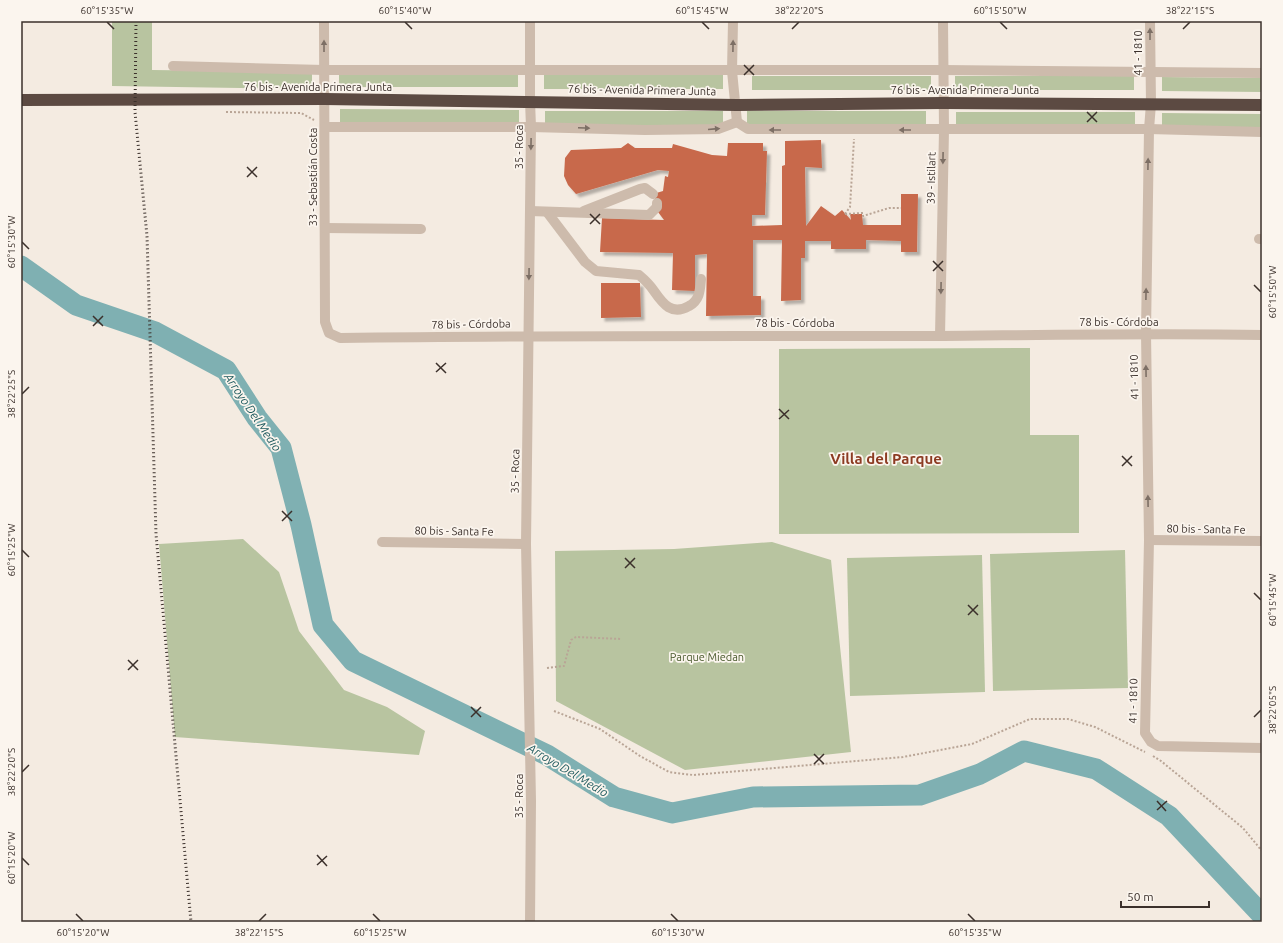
<svg xmlns="http://www.w3.org/2000/svg" width="1283" height="943" font-family="Ubuntu,sans-serif">
<style>
.green{fill:#b8c4a0}
.lines{fill:none;stroke-linecap:round;stroke-linejoin:round}
.river{stroke:#7fb0b2;stroke-width:21}
.building{fill:#c8694b;filter:url(#shadow)}
.path{stroke:#b9a596;stroke-width:2;stroke-dasharray:2 2;stroke-linecap:butt}
.minor{stroke:#cdbbac;stroke-width:10}
.highway{stroke:#5c4a42;stroke-width:12}
.rail{stroke:#3b302b;stroke-width:3;stroke-dasharray:1 3;stroke-linecap:butt}
.oneway{fill:#7d6f65}
.ticks{fill:none;stroke:#3b302b;stroke-width:1.5}
.labels{text-anchor:middle;dominant-baseline:central;stroke-width:3.5;stroke-linejoin:round;paint-order:stroke}
.street-label{font-size:11px;fill:#3b302b;stroke:#fbf5ee}
.park-label{font-size:11px;fill:#4a5a2e;stroke:#fbf5ee}
.water-label{font-size:12px;font-style:italic;fill:#1f5a5e;stroke:#fbf5ee}
.district-label{font-size:15px;font-weight:bold;fill:#8c3b22;stroke:#fbf5ee}
.neatline{fill:none;stroke:#3b302b;stroke-width:1.5}
.ticks-label{font-size:10px;text-anchor:middle;fill:#3b302b}
</style>
<defs>
<filter id="shadow"><feDropShadow dx="3.5" dy="3.5" stdDeviation="1" flood-color="#0004"/></filter>
</defs>
<rect width="100%" height="100%" fill="#f4ebe1"/>
<g class="green">
<polygon points="112,21 152,21 152,70 312,72 312,89 112,86"/>
<rect x="339" y="74" width="179" height="13"/>
<rect x="544" y="75" width="179" height="14"/>
<rect x="752" y="76" width="179" height="14"/>
<rect x="955" y="76" width="179" height="14"/>
<polygon points="1162,77 1262,78 1262,92 1162,91"/>
<polygon points="340,109 519,110 519,123 340,123"/>
<rect x="545" y="111" width="178" height="14"/>
<rect x="747" y="111" width="179" height="14"/>
<polygon points="956,112 1135,112 1135,126 956,125"/>
<polygon points="1162,113 1262,114 1262,128 1162,127"/>
<polygon points="1030,348 1030,435 1079,435 1079,533 779,534 779,349"/>
<polygon points="243,539 279,572 299,631 344,690 387,707 425,731 419,755 175,737 159,544"/>
<polygon points="772,542 831,560 851,752 685,770 556,701 555,551 674,549"/>
<polygon points="1125,550 1128,688 993,691 990,554"/>
<polygon points="982,555 985,692 850,696 847,558"/>
</g>
<g class="lines">
<polyline class="river" points="21,266 76,305 155,332 226,370 257,418 281,448 301,525 323,625 353,661 547,755 614,797 672,813 753,797 920,795 980,774 1024,751 1096,769 1169,816 1262,915"/>
</g>
<g class="building">
<polygon points="821,140 822,168 805,167 806,226 821,206 835,216 842,210 851,220 850,214 862,214 863,225 901,225 901,194 918,194 917,252 901,252 901,241 866,240 866,249 831,249 831,241 805,241 805,258 801,258 801,300 781,301 782,240 753,240 753,296 761,296 761,315 706,316 707,254 695,255 695,291 672,290 673,253 600,252 602,218 664,220 658,212 660,210 653,194 663,191 665,176 668,177 669,171 658,170 576,194 568,185 564,176 565,158 571,150 621,148 628,143 635,148 672,148 673,144 712,155 727,156 728,143 763,143 763,151 767,151 765,215 752,215 752,226 782,225 782,166 785,165 785,141"/>
<polygon points="601,283 640,283 641,317 601,318"/>
</g>
<g class="lines">
<g class="path">
<polyline points="226,112 301,113 314,120"/>
<polyline points="845,214 850,207 854,139"/>
<polyline points="845,214 863,213 863,216 889,208 901,208"/>
<polyline points="547,668 564,666 571,640 576,637 622,639"/>
<polyline points="554,711 600,729 640,756 669,772 693,775 903,757 972,744 1030,719 1068,719 1095,727 1145,752"/>
<polyline points="1153,756 1161,761 1243,828 1262,851"/>
</g>
<g class="minor">
<path d="M324,21L325,322L329,333L340,338C539,335 738,336 938,336C1046,335 1154,333 1262,335"/>
<polyline points="733,21 732,71 737,122"/>
<polyline points="1150,21 1151,104 1149,129 1146,333 1149,540 1145,733 1151,742 1158,746 1262,748"/>
<polyline points="173,66 324,70 943,70 1262,73"/>
<polyline points="737,122 748,129 1149,129 1262,132"/>
<polyline points="325,127 531,127 645,130 718,129 737,122"/>
<polyline points="530,211 649,215 657,207 657,203"/>
<polyline points="584,211 640,189 645,188 653,194"/>
<path d="M547,212L585,262L596,271L639,275C645,280 650,285 654,291C663,304 672,316 689,306C700,300 700,290 701,279"/>
<polyline points="325,228 421,229"/>
<polyline points="1259,239 1262,239"/>
<polyline points="940,336 944,130 943,21"/>
<polyline points="1149,540 1262,541"/>
<polyline points="382,542 526,544"/>
<polyline points="530,922 531,801 526,544 531,127 530,101 530,21"/>
</g>
<polyline class="highway" points="21,100 324,99 737,105 943,103 1262,105"/>
<polyline class="rail" points="136,21 135,112 147,236 156,534 191,922"/>
</g>
<defs><path id="oneway-solid" d="M-6-.8H1V-3.2L6.5 0L1 3.2V.8H-6Z"/></defs>
<g class="oneway">
<use href="#oneway-solid" transform="translate(1150 34) rotate(-90)"/>
<use href="#oneway-solid" transform="translate(324 46) rotate(-90)"/>
<use href="#oneway-solid" transform="translate(733 46) rotate(-89)"/>
<use href="#oneway-solid" transform="translate(584 128) rotate(2)"/>
<use href="#oneway-solid" transform="translate(714 129) rotate(-5)"/>
<use href="#oneway-solid" transform="translate(775 130) rotate(-180)"/>
<use href="#oneway-solid" transform="translate(905 130) rotate(-180)"/>
<use href="#oneway-solid" transform="translate(531 144) rotate(91)"/>
<use href="#oneway-solid" transform="translate(943 158) rotate(91)"/>
<use href="#oneway-solid" transform="translate(1148 164) rotate(-89)"/>
<use href="#oneway-solid" transform="translate(529 274) rotate(91)"/>
<use href="#oneway-solid" transform="translate(941 288) rotate(91)"/>
<use href="#oneway-solid" transform="translate(1146 294) rotate(-89)"/>
<use href="#oneway-solid" transform="translate(1146 371) rotate(-91)"/>
<use href="#oneway-solid" transform="translate(1148 501) rotate(-91)"/>
</g>
<path class="ticks" d="M107,22L114,29M405,22L412,29M702,22L709,29M1000,22L1007,29M792,29L799,22M1183,29L1190,22M744,65L754,75M744,75L754,65M1087,112L1097,122M1087,122L1097,112M247,167L257,177M247,177L257,167M590,214L600,224M590,224L600,214M22,242L29,249M933,261L943,271M933,271L943,261M1254,285L1261,292M93,316L103,326M93,326L103,316M436,363L446,373M436,372L446,363M22,394L29,387M779,409L789,419M779,419L789,410M1122,456L1132,466M1122,466L1132,456M282,511L292,521M282,521L292,511M22,550L29,557M625,558L635,568M625,568L635,558M1254,593L1261,600M968,605L978,615M968,615L978,605M128,660L138,670M128,670L138,660M471,707L481,717M471,717L481,707M1254,717L1261,710M814,754L824,764M814,764L824,754M22,772L29,765M1157,801L1166,811M1157,810L1167,801M317,855L327,866M22,858L29,865M317,865L327,856M76,914L83,921M373,914L380,921M671,914L678,921M968,914L975,921M259,921L266,914"/>
<g class="labels">
<g class="street-label">
<text transform="translate(1138 53) rotate(-90)">41 - 1810</text>
<text x="318" y="87">76 bis - Avenida Primera Junta</text>
<text transform="translate(642 90) rotate(1)">76 bis - Avenida Primera Junta</text>
<text x="965" y="90">76 bis - Avenida Primera Junta</text>
<text transform="translate(519 147) rotate(-90)">35 - Roca</text>
<text transform="translate(313 177) rotate(-90)">33 - Sebastián Costa</text>
<text transform="translate(931 178) rotate(-89)">39 - Istilart</text>
<text x="1119" y="322">78 bis - Córdoba</text>
<text x="795" y="323">78 bis - Córdoba</text>
<text transform="translate(471 324) rotate(-1)">78 bis - Córdoba</text>
<text transform="translate(1134 377) rotate(-91)">41 - 1810</text>
<text transform="translate(515 471) rotate(-89)">35 - Roca</text>
<text transform="translate(1206 529) rotate(1)">80 bis - Santa Fe</text>
<text transform="translate(454 531) rotate(1)">80 bis - Santa Fe</text>
<text transform="translate(1133 701) rotate(-89)">41 - 1810</text>
<text transform="translate(519 796) rotate(-90)">35 - Roca</text>
</g>
<g class="park-label">
<text x="707" y="657">Parque Miedan</text>
</g>
<g class="water-label">
<text transform="translate(253 412) rotate(56)">Arroyo Del Medio</text>
<text transform="translate(568 770) rotate(31)">Arroyo Del Medio</text>
</g>
<g class="district-label">
<text x="886" y="458">Villa del Parque</text>
</g>
</g>
<rect width="1283" height="943" fill="none" stroke="#fbf5ee" stroke-width="44"/>
<path d="M1121 901v6h88v-6" fill="none" stroke="#3b302b" stroke-width="2"/>
<text x="1127" y="901" font-size="12" fill="#3b302b" stroke="#fbf5ee" stroke-width="3" paint-order="stroke">50 m</text>
<rect x="22" y="22" width="1239" height="899" class="neatline"/>
<g class="ticks-label">
<text x="107" y="14">60°15'35"W</text>
<text x="405" y="14">60°15'40"W</text>
<text x="702" y="14">60°15'45"W</text>
<text x="799" y="14">38°22'20"S</text>
<text x="1000" y="14">60°15'50"W</text>
<text x="1190" y="14">38°22'15"S</text>
<text transform="translate(11 242) rotate(-90)" y="4">60°15'30"W</text>
<text transform="translate(1272 292) rotate(-90)" y="4">60°15'50"W</text>
<text transform="translate(11 394) rotate(-90)" y="4">38°22'25"S</text>
<text transform="translate(11 550) rotate(-90)" y="4">60°15'25"W</text>
<text transform="translate(1272 600) rotate(-90)" y="4">60°15'45"W</text>
<text transform="translate(1272 710) rotate(-90)" y="4">38°22'05"S</text>
<text transform="translate(11 772) rotate(-90)" y="4">38°22'20"S</text>
<text transform="translate(11 858) rotate(-90)" y="4">60°15'20"W</text>
<text x="83" y="936">60°15'20"W</text>
<text x="259" y="936">38°22'15"S</text>
<text x="380" y="936">60°15'25"W</text>
<text x="678" y="936">60°15'30"W</text>
<text x="975" y="936">60°15'35"W</text>
</g>
</svg>
